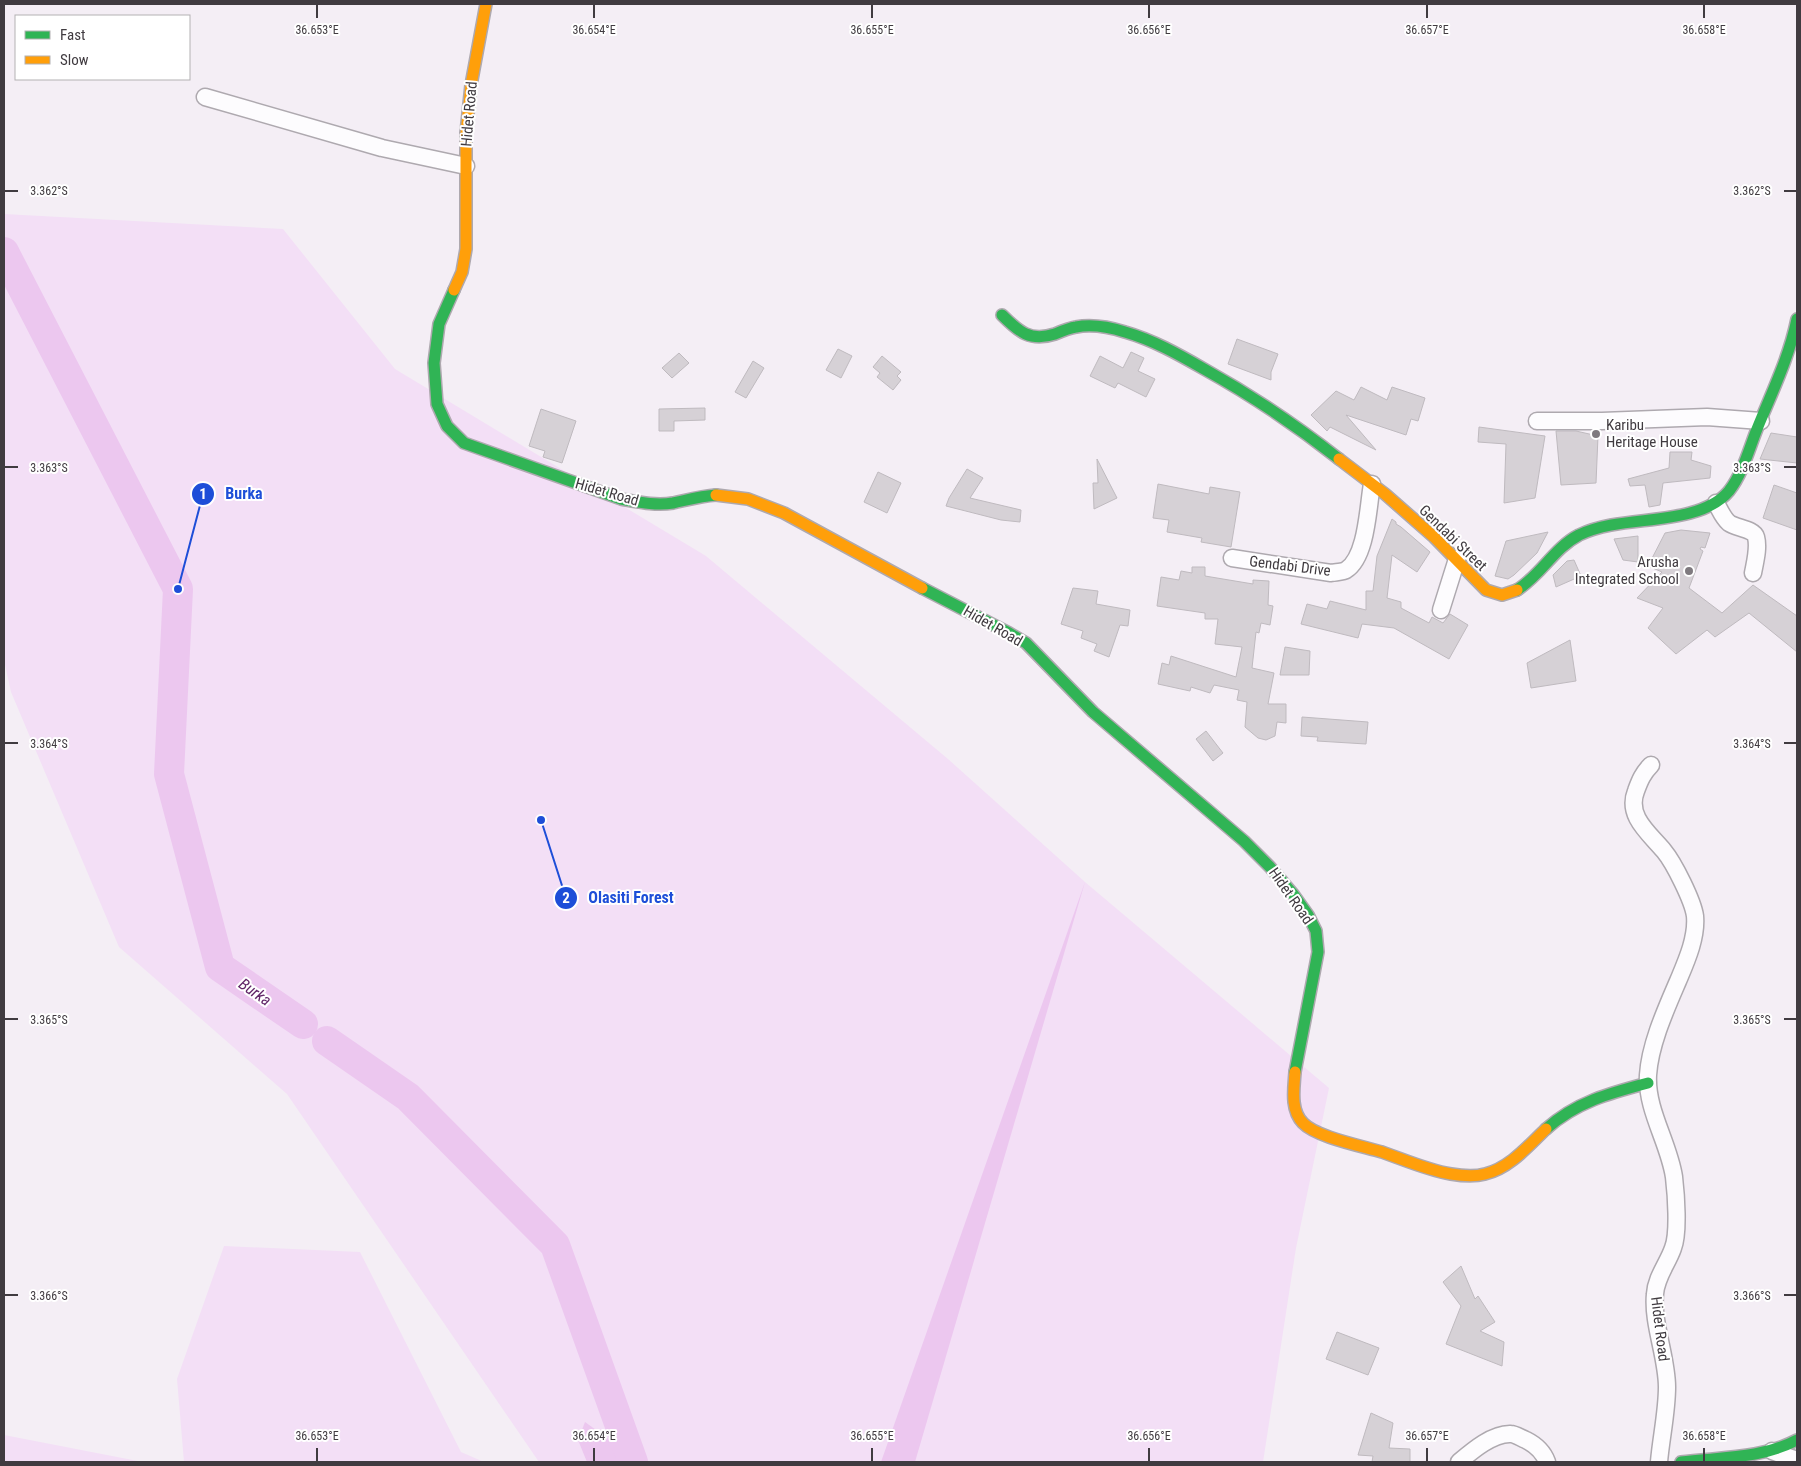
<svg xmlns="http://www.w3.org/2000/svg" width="1801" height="1466" font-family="'Roboto Condensed',sans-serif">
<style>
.green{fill:#f3dff6}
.water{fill:#ecc7ef}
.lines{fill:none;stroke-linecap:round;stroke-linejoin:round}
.river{stroke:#ecc7ef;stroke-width:30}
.building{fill:#d6d1d6;stroke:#bfbabf}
.street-casing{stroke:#aea9af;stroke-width:19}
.fast-casing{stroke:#aea9af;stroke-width:14}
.slow-casing{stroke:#aea9af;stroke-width:14}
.street{stroke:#fdfcfe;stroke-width:16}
.fast{stroke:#30b455;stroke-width:11}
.slow{stroke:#ff9f0a;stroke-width:11}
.ticks{fill:none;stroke:#403b40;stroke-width:2}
.poi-dot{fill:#7f7a7f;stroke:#fff;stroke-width:2}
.labels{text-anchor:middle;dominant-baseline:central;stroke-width:4;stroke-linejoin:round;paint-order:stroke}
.street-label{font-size:15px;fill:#403b40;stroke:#fff}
.poi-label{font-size:15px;fill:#403b40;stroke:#fff;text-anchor:start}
.water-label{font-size:16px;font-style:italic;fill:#612668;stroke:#fff}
.ticks-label{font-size:12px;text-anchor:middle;fill:#403b40;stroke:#fff;stroke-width:4;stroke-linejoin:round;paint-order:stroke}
.leader{fill:none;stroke:#1d4ed8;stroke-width:2}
.callout-dot{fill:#1d4ed8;stroke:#fff;stroke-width:2}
.mark-label{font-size:15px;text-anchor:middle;font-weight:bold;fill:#fff}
.callout-label{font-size:16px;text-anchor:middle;font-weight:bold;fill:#1d4ed8;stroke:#fff;stroke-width:4;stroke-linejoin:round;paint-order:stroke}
</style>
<rect width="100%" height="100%" fill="#f4eef5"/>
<g class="green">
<polygon points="4,214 283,229 395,369 706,556 948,759 1085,882 1329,1088 1296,1248 1263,1462 539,1462 287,1094 119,947 11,692 4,660"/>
<polygon points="224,1246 360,1252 461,1452 484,1462 184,1462 177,1379"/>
<polygon points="4,1435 143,1462 4,1462"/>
</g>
<g class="water">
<polygon points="1085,882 915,1462 881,1462"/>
<polygon points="585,1422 621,1448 629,1459 635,1462 587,1462 578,1440"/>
</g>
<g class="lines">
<g class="river">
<polyline points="4,252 178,589 169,774 220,967 303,1024"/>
<polyline points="327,1041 408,1097 555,1245 633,1462"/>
</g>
</g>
<g class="building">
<polygon points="1237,339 1278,354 1271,372 1271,380 1228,364"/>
<polygon points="838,349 852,356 841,378 826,370"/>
<polygon points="1131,352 1144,358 1138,371 1155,379 1146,397 1118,383 1115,388 1090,376 1100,356 1123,368"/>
<polygon points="679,353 689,363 672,378 662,368"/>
<polygon points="882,356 901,372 897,376 901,380 893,390 877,377 880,373 873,367"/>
<polygon points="753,361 764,368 746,398 735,392"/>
<polygon points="1361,387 1387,400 1392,387 1425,398 1418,421 1411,419 1406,435 1346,415 1376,450 1330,427 1327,431 1311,415 1336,391 1354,400"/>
<polygon points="705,408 705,420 674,421 674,431 659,431 659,409"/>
<polygon points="541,409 576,421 562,463 543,457 545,451 529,446"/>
<polygon points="1479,427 1545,436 1535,498 1504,503 1506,444 1478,442"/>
<polygon points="1556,431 1576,431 1598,436 1596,483 1561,485"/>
<polygon points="1771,433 1797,437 1797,463 1760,459"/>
<polygon points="1670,452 1692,452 1691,460 1711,466 1710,478 1663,483 1660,505 1649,507 1645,485 1630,486 1628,479 1669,468"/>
<polygon points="1097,459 1117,498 1094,509 1093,483 1098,483"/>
<polygon points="967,469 983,478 970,498 1021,510 1020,522 1001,520 946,506 949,498"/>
<polygon points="878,472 901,483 887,513 864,502"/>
<polygon points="1158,484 1209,494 1210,487 1240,492 1231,547 1201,542 1202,538 1167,532 1169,520 1153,518"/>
<polygon points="1774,485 1797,493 1797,530 1763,518"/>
<polygon points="1392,519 1396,522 1396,524 1401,527 1430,552 1417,572 1392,555 1387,598 1401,602 1401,608 1429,623 1432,617 1443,623 1450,614 1468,625 1449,659 1394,628 1362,624 1358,638 1301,624 1307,604 1327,609 1330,601 1366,610 1366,591 1373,591 1377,556"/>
<polygon points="1681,530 1710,533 1705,548 1701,547 1700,549 1703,551 1689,588 1722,613 1753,585 1797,616 1797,652 1749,613 1715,637 1707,630 1676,654 1648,628 1663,608 1637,598 1662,572 1648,566 1665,533"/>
<polygon points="1548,532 1537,553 1514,575 1508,579 1495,576 1506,541"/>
<polygon points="1638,536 1638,562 1623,560 1614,539"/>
<polygon points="1574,560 1581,576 1556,587 1553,575 1567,561"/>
<polygon points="1192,567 1205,567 1205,576 1253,584 1253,580 1269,581 1268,605 1273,606 1270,625 1261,623 1259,633 1256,632 1252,668 1274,673 1268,704 1286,704 1286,723 1277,722 1275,736 1266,740 1258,738 1245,727 1247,702 1237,700 1239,690 1214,685 1210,693 1191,687 1190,691 1158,684 1162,663 1169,665 1171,656 1236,677 1242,647 1215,644 1218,619 1205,619 1205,613 1157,606 1161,577 1179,580 1181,571 1192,573"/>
<polygon points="1073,588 1098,591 1096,604 1130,610 1128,626 1120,625 1109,657 1094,651 1097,644 1081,638 1083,631 1061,624"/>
<polygon points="1570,640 1576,681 1531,688 1527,663"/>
<polygon points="1285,647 1310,651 1309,675 1280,675"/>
<polygon points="1302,717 1368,722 1366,744 1317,741 1318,737 1301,736"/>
<polygon points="1206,731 1223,753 1213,761 1196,739"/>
<polygon points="1461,1266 1475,1299 1478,1296 1495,1322 1480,1331 1504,1342 1502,1366 1446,1344 1461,1306 1443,1282"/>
<polygon points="1337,1332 1379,1348 1368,1375 1326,1359"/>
<polygon points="1371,1413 1393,1423 1389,1448 1410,1449 1410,1462 1372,1462 1373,1456 1358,1455"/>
</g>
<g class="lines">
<defs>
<g id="street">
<polyline points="205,97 382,148 466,166"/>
<polyline points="1537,421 1602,421 1707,417 1761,421"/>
<path d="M1716,503C1720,510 1723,518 1729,523C1736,528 1754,529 1756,537C1759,548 1755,562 1753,573"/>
<path d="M1232,558L1331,573C1336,572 1343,572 1346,570C1367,557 1368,506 1372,484"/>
<polyline points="1441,610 1457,559"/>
<path d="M1651,765C1643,773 1640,780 1636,791C1626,816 1649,833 1664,851C1674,863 1693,901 1695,916C1697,938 1686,962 1678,981C1666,1009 1650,1044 1648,1075C1646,1110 1669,1143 1674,1177C1676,1194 1679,1233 1673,1248C1668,1263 1656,1277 1655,1294C1652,1323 1667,1357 1667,1387C1667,1412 1661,1438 1659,1462"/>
<polyline points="1772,1451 1797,1460"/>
<path d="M1459,1462C1472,1451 1493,1433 1511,1434C1515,1434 1521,1438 1526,1440C1536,1445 1543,1451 1547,1462"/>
</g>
<g id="fast">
<path d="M454,290L439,324L434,363L437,404L447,426L464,443L621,499C638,502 656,506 673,503C687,500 701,496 716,495"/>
<path d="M1002,315C1019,332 1030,342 1055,334C1062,331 1069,328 1076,327C1092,324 1109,327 1125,332C1153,340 1178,354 1204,369C1251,395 1297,426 1339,459"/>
<polyline points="922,588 1009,633 1026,643 1093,712 1244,841 1270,867 1293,894 1308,915 1316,931 1318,952 1295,1072"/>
<path d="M1517,590C1541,575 1554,548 1579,535C1613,519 1654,523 1690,513C1705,509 1719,503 1729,491C1743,473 1749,449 1757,429C1772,392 1789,358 1797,319"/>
<path d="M1546,1129C1576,1102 1610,1093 1648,1083"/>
<path d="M1681,1462C1720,1457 1761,1459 1797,1440"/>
</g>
<g id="slow">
<polyline points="454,290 462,272 466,249 466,133 471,85 486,4"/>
<polyline points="1339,459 1385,494 1434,537 1486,590 1502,595 1517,590"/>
<polyline points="716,495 748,499 784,513 922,588"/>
<path d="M1295,1072C1294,1088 1290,1110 1303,1123C1316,1137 1362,1146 1382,1152C1405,1160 1427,1170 1451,1174C1463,1176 1474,1177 1485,1174C1510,1168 1529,1145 1546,1129"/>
</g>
</defs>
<use href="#street" class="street-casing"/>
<use href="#fast" class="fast-casing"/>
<use href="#slow" class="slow-casing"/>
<use href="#street" class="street"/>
<use href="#fast" class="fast"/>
<use href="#slow" class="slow"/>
</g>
<path class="ticks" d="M317,5V18M594,5V18M872,5V18M1149,5V18M1427,5V18M1704,5V18M5,191H18M1784,191H1796M5,467H18M1784,467H1796M5,743H18M1784,743H1796M5,1019H18M1784,1019H1796M5,1295H18M1784,1295H1796M317,1448V1461M594,1448V1461M872,1448V1461M1149,1448V1461M1427,1448V1461M1704,1448V1461"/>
<g class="poi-dot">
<circle cx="1596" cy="434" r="5"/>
<circle cx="1689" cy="571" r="5"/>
</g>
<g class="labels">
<g class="street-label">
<text transform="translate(469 114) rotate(-85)">Hidet Road</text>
<text transform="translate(607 492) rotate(16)">Hidet Road</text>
<text transform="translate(1453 538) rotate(44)">Gendabi Street</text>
<text transform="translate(1290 566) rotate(7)">Gendabi Drive</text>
<text transform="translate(993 626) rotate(30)">Hidet Road</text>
<text transform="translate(1291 896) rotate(55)">Hidet Road</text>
<text transform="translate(1660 1329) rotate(83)">Hidet Road</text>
</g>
<g class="poi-label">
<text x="1606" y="425">Karibu<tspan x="1606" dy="17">Heritage House</tspan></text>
<text x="1679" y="562" text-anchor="end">Arusha<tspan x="1679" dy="17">Integrated School</tspan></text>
</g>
<g class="water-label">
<text transform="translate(255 992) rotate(35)">Burka</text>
</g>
</g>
<g class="ticks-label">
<text x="317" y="34">36.653°E</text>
<text x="594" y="34">36.654°E</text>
<text x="872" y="34">36.655°E</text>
<text x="1149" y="34">36.656°E</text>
<text x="1427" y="34">36.657°E</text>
<text x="1704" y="34">36.658°E</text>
<text x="49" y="195">3.362°S</text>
<text x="1752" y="195">3.362°S</text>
<text x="49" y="472">3.363°S</text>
<text x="1752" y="472">3.363°S</text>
<text x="49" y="748">3.364°S</text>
<text x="1752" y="748">3.364°S</text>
<text x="49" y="1024">3.365°S</text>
<text x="1752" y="1024">3.365°S</text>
<text x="49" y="1300">3.366°S</text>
<text x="1752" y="1300">3.366°S</text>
<text x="317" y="1440">36.653°E</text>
<text x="594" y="1440">36.654°E</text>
<text x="872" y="1440">36.655°E</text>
<text x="1149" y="1440">36.656°E</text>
<text x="1427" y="1440">36.657°E</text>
<text x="1704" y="1440">36.658°E</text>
</g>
<path class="leader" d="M178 589L203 494M541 820L566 898"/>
<g class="callout-dot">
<circle cx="178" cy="589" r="5"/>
<circle cx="541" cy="820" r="5"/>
<circle cx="203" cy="494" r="12"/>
<circle cx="566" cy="898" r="12"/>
</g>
<g class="mark-label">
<text x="203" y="499">1</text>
<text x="566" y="903">2</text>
</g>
<g class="callout-label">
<text x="244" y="499">Burka</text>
<text x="631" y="903">Olasiti Forest</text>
</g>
<rect width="1801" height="1466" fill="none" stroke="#403b40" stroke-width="10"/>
<rect x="15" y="15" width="175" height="65" fill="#ffffff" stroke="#b3b1b3"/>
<rect x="25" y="31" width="25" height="8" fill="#30b455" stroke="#b3b1b3"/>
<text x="60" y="40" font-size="15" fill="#403b40">Fast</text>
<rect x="25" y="56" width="25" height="8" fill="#ff9f0a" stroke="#b3b1b3"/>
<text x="60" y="65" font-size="15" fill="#403b40">Slow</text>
</svg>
